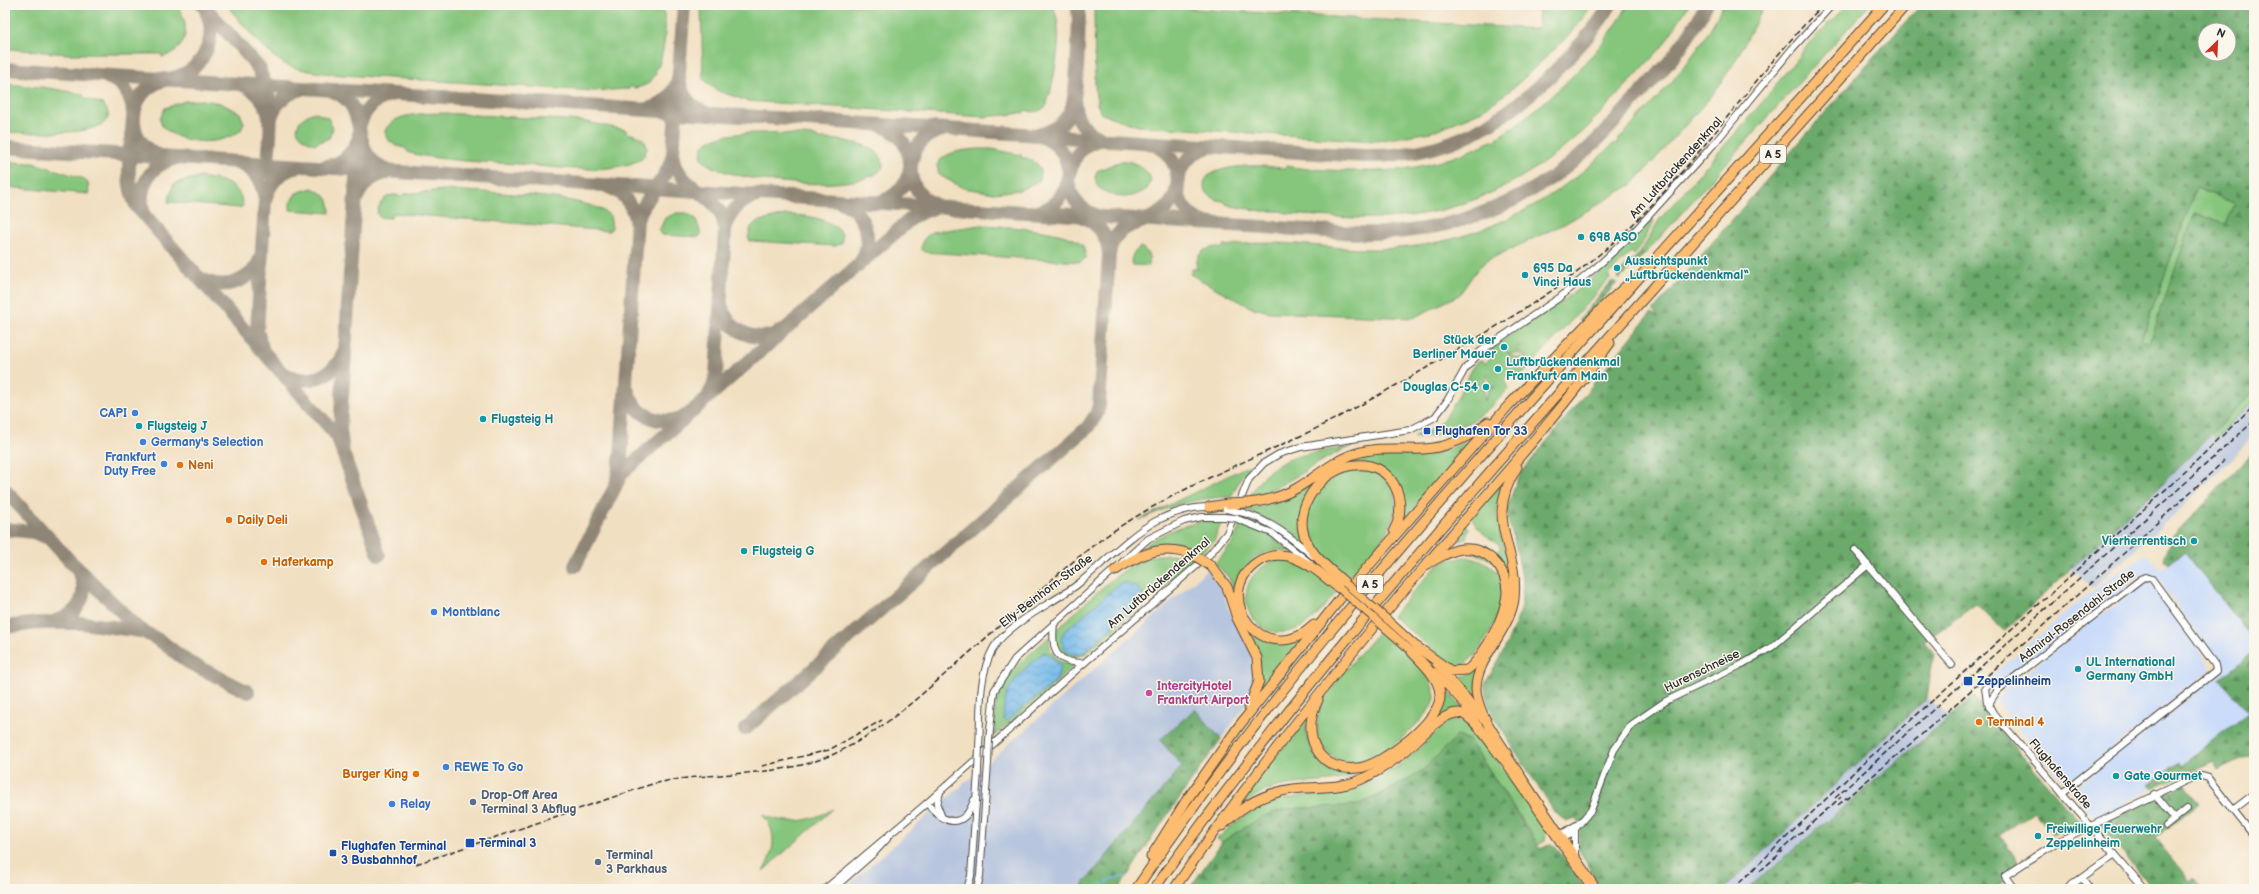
<svg xmlns="http://www.w3.org/2000/svg" width="2259" height="894" font-family="'Balsamiq Sans',sans-serif">
<style>
.built{fill:#cadcf9}
.industrial{fill:#b7c5de}
.green{fill:#85c57c;stroke:#587854;fill-rule:evenodd}
.forest{fill:url(#forest-firs);stroke:#4c6a4c;fill-rule:evenodd}
.water{fill:url(#water-waves);stroke:#50728b}
.lines{fill:none;stroke-linecap:round;stroke-linejoin:round}
.stream{stroke:#74b9eb;stroke-width:1.5}
.taxiway{stroke:#8e8576;stroke-width:14}
.minor-casing{stroke:#494642;stroke-width:8}
.major-casing{stroke:#494642;stroke-width:9}
.highway-casing{stroke:#494642;stroke-width:11}
.minor{stroke:#fff;stroke-width:6}
.major{stroke:#febc70;stroke-width:7}
.highway{stroke:#febc70;stroke-width:9}
.rail{stroke:#2b2b2b;stroke-width:1.5;stroke-dasharray:6 3;stroke-linecap:butt}
.minor-bridge-casing{stroke:#494642;stroke-width:8;stroke-linecap:butt}
.major-bridge-casing{stroke:#494642;stroke-width:9;stroke-linecap:butt}
.highway-bridge-casing{stroke:#494642;stroke-width:11;stroke-linecap:butt}
.minor-bridge{stroke:#fff;stroke-width:6}
.major-bridge{stroke:#febc70;stroke-width:7}
.highway-bridge{stroke:#febc70;stroke-width:9}
.culture-dot{fill:#0f9aa8;stroke:#fbf7ec;stroke-width:1.5}
.shop-dot{fill:#3f7fe0;stroke:#fbf7ec;stroke-width:1.5}
.transit-dot{fill:#1a4fb4;stroke:#fbf7ec;stroke-width:1.5}
.food-dot{fill:#e8710a;stroke:#fbf7ec;stroke-width:1.5}
.hotel-dot{fill:#d1479c;stroke:#fbf7ec;stroke-width:1.5}
.service-dot{fill:#5c6f8a;stroke:#fbf7ec;stroke-width:1.5}
.labels{text-anchor:middle;dominant-baseline:central;stroke-width:3;stroke-linejoin:round;paint-order:stroke}
.shield{fill:#fbf7ec;stroke:#696865;stroke-width:1}
.shield-label{font-size:11px;font-weight:bold;fill:#2b2b2b}
.street-label{font-size:12px;fill:#2b2b2b;stroke:#fbf7ec}
.culture-label{font-size:12px;font-weight:bold;fill:#0d838f;stroke:#fbf7ec;text-anchor:start}
.shop-label{font-size:12px;font-weight:bold;fill:#366cbe;stroke:#fbf7ec;text-anchor:start}
.transit-label{font-size:12px;font-weight:bold;fill:#164399;stroke:#fbf7ec;text-anchor:start}
.food-label{font-size:12px;font-weight:bold;fill:#c56008;stroke:#fbf7ec;text-anchor:start}
.hotel-label{font-size:12px;font-weight:bold;fill:#b23c85;stroke:#fbf7ec;text-anchor:start}
.service-label{font-size:12px;font-weight:bold;fill:#4e5e75;stroke:#fbf7ec;text-anchor:start}
</style>
<defs>
<pattern id="forest-firs" width="22" height="20" patternUnits="userSpaceOnUse"><rect width="22" height="20" fill="#6caa6c"/><path d="M5 1l3.5 6h-7zM16 11l3.5 6h-7z" fill="#598b59"/></pattern>
<pattern id="water-waves" width="16" height="10" patternUnits="userSpaceOnUse"><rect width="16" height="10" fill="#74b9eb"/><path d="M0 5q4-4 8 0t8 0" fill="none" stroke="#5f97bf"/></pattern>
</defs>
<rect width="100%" height="100%" fill="#fbf7ec"/>
<filter id="ink" filterUnits="userSpaceOnUse"><feTurbulence type="fractalNoise" baseFrequency=".025" numOctaves="2"/><feDisplacementMap in="SourceGraphic" scale="8" xChannelSelector="R" yChannelSelector="G"/><feConvolveMatrix kernelMatrix="1 2 1 2 8 2 1 2 1" color-interpolation-filters="sRGB"/></filter>
<filter id="wash" filterUnits="userSpaceOnUse"><feTurbulence type="fractalNoise" baseFrequency=".012" numOctaves="4" result="noise"/><feDisplacementMap in="SourceGraphic" scale="16" xChannelSelector="R" yChannelSelector="G"/><feGaussianBlur stdDeviation="0.9" result="paint"/><feColorMatrix in="noise" values="0 0 0 0 0 0 0 0 0 0 0 0 0 0 0 0 0 1.4 0 .05"/><feComposite in="paint" operator="in"/></filter>
<g filter="url(#wash)">
<rect width="100%" height="100%" fill="#f1dfc1"/>
<g class="built">
<polygon points="2185,552 2254,641 2254,652 2219,679 2249,712 2181,765 2179,762 2151,785 2154,788 2127,801 2128,804 2095,819 2071,792 2073,789 2223,671 2156,576 2148,573 2142,575 2004,682 1994,679 1986,681 2083,598 2145,554 2161,570"/>
<polygon points="2147,581 2151,583 2212,669 2069,783 2063,782 1994,700 2040,661"/>
</g>
<g class="industrial">
<polygon points="2254,401 2254,411 2251,414 2254,413 2254,434 2232,459 2150,537 2092,588 2071,568 2159,487 2212,434 2216,438"/>
<polygon points="1208,569 1221,587 1228,608 1250,650 1254,671 1253,688 1248,702 1221,739 1195,709 1160,740 1182,766 1079,889 844,889"/>
<polygon points="1927,698 1949,717 1747,889 1724,889"/>
</g>
<g class="green">
<path d="M5,5H176C192,24 188,51 162,57L161,54H67L10,49L5,47Z"/>
<path d="M227,5H662C668,25 665,48 658,68L655,69L656,73C651,83 646,86 635,88L631,86L629,89L593,91L359,76C341,75 297,72 283,63C265,52 240,22 227,5Z"/>
<path d="M701,5H1052C1065,27 1055,71 1050,94L1047,97V105C1041,111 1035,114 1026,110L1023,113L984,117L747,101L718,91L703,79Z"/>
<polygon points="1094,5 1127,5 1538,29 1539,5 1592,5 1580,23 1557,47 1512,89 1480,112 1431,132 1377,141 1138,126 1102,114 1097,104 1098,100 1096,97 1095,84"/>
<path d="M1628,5H1689L1662,47L1596,118L1592,120V123L1587,128C1530,180 1462,216 1383,218C1351,219 1320,216 1288,214L1281,211H1262L1231,206L1226,204L1224,201C1212,201 1197,189 1208,176C1226,164 1263,164 1285,169L1286,166C1300,169 1315,169 1329,170C1392,174 1436,169 1493,140L1496,141L1498,137C1544,107 1602,54 1628,5Z"/>
<path d="M1723,5H1765L1734,63L1714,93L1633,184L1566,223L1486,261L1476,271L1459,295L1413,318L1269,312L1250,307L1190,274L1192,269H1198L1196,266C1197,253 1204,248 1217,247L1220,249L1223,246C1236,245 1249,243 1262,243C1301,242 1340,250 1379,249C1469,247 1550,207 1613,144H1617L1619,139C1658,97 1698,58 1723,5Z"/>
<polygon points="1847,5 1869,5 1644,255 1641,252 1659,220 1760,105 1810,42"/>
<path d="M5,84L43,87L82,94L87,99L103,104C134,141 17,132 5,132Z"/>
<path d="M203,100L220,103L240,113L244,123L241,130C221,147 180,145 162,126L160,119L165,108L185,101Z"/>
<path d="M314,112L328,118L333,128L329,138L315,144C291,136 292,121 314,112Z"/>
<path d="M442,113L582,121L626,130L627,133C637,135 646,137 647,149L642,159C608,176 555,167 518,164C482,162 445,161 409,153L405,148L396,146L387,139L385,131C393,112 425,114 442,113Z"/>
<path d="M769,133L816,136L819,139C836,139 884,142 883,166C872,196 717,184 701,158L702,147C713,132 752,133 769,133Z"/>
<path d="M992,149L1021,155L1022,158H1027L1037,164L1041,170L1040,180L1020,190L994,193L963,188L939,175L937,165C945,148 977,149 992,149Z"/>
<path d="M1121,161C1131,159 1150,170 1151,181L1147,189C1130,201 1112,199 1097,186L1095,177L1097,171Z"/>
<polygon points="5,162 33,163 82,178 88,183 89,194 5,187"/>
<path d="M200,177C221,180 240,182 243,206L240,208L168,202L173,185L179,182Z"/>
<path d="M312,188C325,194 330,198 330,213L290,210V203L296,193Z"/>
<polygon points="2196,188 2234,203 2226,224 2195,212 2149,344 2141,341"/>
<path d="M444,190C474,192 593,194 610,216L612,228L609,231L392,213L391,218L379,217L377,213C379,202 389,190 401,197L404,194Z"/>
<polygon points="676,213 687,213 696,219 701,234 699,237 661,235 659,231 665,218"/>
<path d="M785,215C803,215 831,217 842,234V243L836,246L750,241L748,238L751,227L756,222Z"/>
<path d="M1652,220L1654,221L1638,251L1634,255L1631,252L1608,275L1610,278L1522,375L1510,373L1504,379L1508,389C1483,418 1453,437 1414,437C1419,433 1429,432 1436,426C1457,409 1462,381 1478,361L1483,360L1485,364L1492,356L1490,353L1491,348L1564,300L1597,274ZM1517,346L1522,347L1519,348V354L1528,357L1518,358L1516,361V358L1507,353L1517,354ZM1487,374L1490,381L1488,384L1490,385L1488,386L1495,387L1488,388L1490,390H1487L1489,393H1487L1485,401L1484,388L1476,387L1474,390L1472,385L1474,381L1476,385H1484Z"/>
<path d="M981,225C1002,226 1063,230 1079,242C1085,246 1085,252 1086,258L1080,262L924,252L921,249L923,240L931,232Z"/>
<path d="M1140,247C1148,250 1151,258 1149,266L1132,265C1129,258 1135,251 1140,247Z"/>
<polygon points="2254,391 2254,401 2216,438 2212,434"/>
<polygon points="1471,440 1473,442 1401,522 1404,501 1396,481 1360,462 1310,491 1304,546 1277,524 1245,510 1283,501 1307,487 1330,471 1356,457 1388,453 1436,454"/>
<path d="M1351,447C1315,460 1288,488 1250,496C1272,453 1309,454 1351,447Z"/>
<path d="M1260,460L1241,477L1231,497C1197,497 1170,506 1139,520Z"/>
<path d="M1354,469C1368,470 1380,472 1389,484C1413,515 1367,557 1348,579C1337,568 1321,558 1313,544C1293,509 1322,480 1354,469Z"/>
<path d="M1506,478L1496,514L1513,582L1507,610L1501,564L1459,547C1470,536 1485,547 1494,554L1501,547C1492,539 1475,530 1472,517Z"/>
<path d="M1211,520L1222,521L1214,541L1201,553C1180,543 1163,543 1141,549C1163,532 1183,524 1211,520Z"/>
<path d="M1241,524L1267,534L1293,552C1289,553 1286,550 1281,550C1256,550 1244,566 1236,588L1233,589L1229,578L1215,563L1232,544Z"/>
<path d="M1466,524L1469,529L1466,538C1456,541 1451,548 1442,552Z"/>
<path d="M1158,555H1176L1194,560L1087,653C1066,664 1049,650 1058,628C1087,603 1120,564 1158,555Z"/>
<path d="M1465,557C1478,559 1493,563 1499,576C1511,599 1483,657 1460,667L1450,664L1392,616L1435,567L1446,561Z"/>
<path d="M1280,559L1302,564L1337,592C1325,605 1314,622 1297,629C1247,649 1221,575 1280,559Z"/>
<path d="M1381,629C1397,645 1436,675 1435,699C1428,718 1388,753 1369,761C1337,774 1307,742 1320,709C1330,684 1363,651 1381,629Z"/>
<path d="M1248,630C1274,650 1281,643 1309,632L1259,692L1262,682L1246,631Z"/>
<path d="M1049,637L1050,651L1062,662L1075,664L1048,691L994,736C995,725 994,714 996,704C1000,675 1029,655 1049,637Z"/>
<path d="M1479,665L1476,703L1453,675C1466,679 1471,674 1479,665Z"/>
<path d="M1443,686L1465,711L1428,727C1437,714 1447,703 1443,686Z"/>
<path d="M1306,719C1306,746 1314,768 1345,772C1352,773 1360,770 1367,772C1337,785 1305,780 1273,788C1256,793 1243,805 1229,815Z"/>
<path d="M1456,719L1470,724L1490,749L1546,833L1545,840L1539,845L1469,740L1457,736L1422,771L1372,799L1356,805L1329,807L1240,830L1222,842L1217,839C1248,810 1269,799 1312,795C1330,794 1349,793 1365,785C1387,775 1408,760 1425,743C1435,735 1443,723 1456,719Z"/>
<path d="M833,809L763,871C775,851 778,831 762,814C786,826 810,822 833,809Z"/>
</g>
<g class="forest">
<path d="M1921,5H2254V391L2159,487L2004,631L1976,604L1924,642L1934,653L1927,698L1724,889H1601L1578,848L1581,825L1576,819L1566,821L1555,813L1493,716L1486,697L1485,684L1505,648L1521,610L1523,582L1514,538L1508,521L1507,508L1517,480L1525,468L1651,313L1659,318L1653,311L1875,55ZM2205,30H2229V54H2205ZM2196,188L2234,203L2226,224L2195,212L2149,343L2141,340Z"/>
<polygon points="1641,252 1644,255 1619,280 1617,275"/>
<polygon points="1612,281 1617,283 1581,321 1579,319"/>
<polygon points="2254,451 2254,641 2185,552 2168,564 2163,560 2173,536"/>
<polygon points="2254,652 2254,753 2218,770 2214,762 2154,788 2150,784 2179,762 2181,765 2249,712 2219,679"/>
<polygon points="1974,696 1987,715 2081,824 2080,826 2068,832 2064,829 2052,835 2035,811 2000,835 2019,863 2002,876 2005,881 1993,889 1747,889"/>
<polygon points="1195,709 1221,739 1153,836 1119,889 1079,889 1182,766 1160,740"/>
<polygon points="1457,736 1469,740 1540,849 1551,844 1556,847 1586,889 1189,889 1222,842 1240,830 1266,815 1287,809 1356,805 1372,799 1422,771"/>
<polygon points="2184,784 2199,803 2155,838 2190,881 2194,877 2204,889 2153,889 2100,825"/>
</g>
<g class="water">
<polygon points="1125,582 1137,587 1143,594 1132,609 1083,653 1074,654 1067,652 1061,640 1063,633 1119,584"/>
<path d="M1044,652L1047,653L1061,665L1057,680L1006,721L1004,720C1000,689 1022,671 1044,652Z"/>
</g>
<g class="lines">
<polyline class="stream" points="1100,889 1112,878 1127,877"/>
<g class="taxiway">
<polyline points="203,5 260,69"/>
<path d="M684,5L673,153C676,193 723,190 725,231C729,213 739,200 757,196"/>
<path d="M254,63C278,96 270,133 267,172"/>
<polyline points="5,69 1071,137"/>
<path d="M107,77C123,82 132,96 133,113"/>
<path d="M172,78C202,72 219,39 206,11"/>
<path d="M243,85C260,92 268,105 270,123C272,106 285,94 301,89"/>
<path d="M332,91C374,106 345,154 387,170"/>
<path d="M1074,99C1075,118 1084,132 1101,138"/>
<path d="M647,109C664,105 675,93 679,76C680,94 690,107 706,113"/>
<path d="M133,118C131,147 123,181 137,207L337,436L379,555"/>
<path d="M882,126C899,132 909,146 910,163"/>
<path d="M359,127C364,110 374,99 391,95"/>
<path d="M1041,134C1054,131 1065,122 1071,110C1078,92 1078,40 1079,18L1077,5"/>
<path d="M1042,137C1058,143 1067,156 1069,173"/>
<path d="M1062,137L1364,156C1449,158 1508,121 1564,62C1581,44 1598,26 1610,5"/>
<path d="M5,147L1356,233C1438,236 1518,209 1580,156C1599,140 1615,121 1631,104C1660,74 1688,43 1706,5"/>
<path d="M160,156C123,142 126,90 165,80"/>
<path d="M238,163C255,170 263,183 265,200"/>
<path d="M327,166C342,164 352,154 358,140"/>
<path d="M1068,178C1069,196 1079,209 1095,215"/>
<path d="M1178,182C1180,164 1193,151 1210,147"/>
<path d="M1178,185C1177,202 1188,217 1204,222"/>
<path d="M608,187C625,193 634,207 636,225"/>
<path d="M356,200C361,186 372,176 387,173"/>
<path d="M839,201C865,211 875,240 860,263"/>
<path d="M879,202C895,198 907,185 910,168"/>
<path d="M936,205C899,191 904,138 943,130"/>
<path d="M143,211C138,187 149,166 173,159"/>
<path d="M1038,212C1081,200 1056,151 1099,140"/>
<path d="M1109,255C1114,223 1135,227 1157,215C1174,206 1182,185 1175,167C1171,155 1162,147 1150,143"/>
<path d="M200,278C223,292 252,282 261,257"/>
<path d="M721,305C728,331 756,345 780,332"/>
<path d="M262,348L257,331L265,200C270,183 279,172 297,167"/>
<path d="M283,373C306,387 335,377 344,351"/>
<path d="M627,388C633,415 660,428 685,416"/>
<polyline points="709,394 713,387 716,374 725,231"/>
<polyline points="342,444 340,430 359,133"/>
<path d="M617,479L621,456L637,220C645,196 669,178 673,153"/>
<polyline points="5,490 69,560 139,629 162,642 188,662 248,692"/>
<polyline points="5,529 33,532 46,537"/>
<polyline points="575,566 622,473 914,216 933,208"/>
<path d="M55,621C79,615 91,593 78,571"/>
<polyline points="5,627 38,623 83,623 141,631"/>
<path d="M745,729L1087,428L1096,415L1099,406L1109,255C1108,237 1099,224 1083,217"/>
</g>
</g>
</g>
<g filter="url(#ink)">
<g class="lines">
<defs>
<g id="minor">
<path d="M1244,513C1272,522 1292,538 1313,556"/>
<polyline points="1235,518 1272,533 1310,563"/>
<polyline points="1855,550 1952,665"/>
<path d="M1054,623C1051,650 1055,663 1084,663"/>
<polyline points="1998,690 1993,683 1989,684 1985,688 1987,702 1993,713 2145,889"/>
<polyline points="1989,707 1991,700 1998,690 2141,579 2146,577 2152,579 2215,665 2216,671 2062,793"/>
<polyline points="989,740 994,691 1015,659 1148,539 1184,521 1202,517 1224,517"/>
<path d="M979,748C981,716 977,676 994,647C1009,623 1055,602 1078,584C1104,563 1127,537 1156,521C1172,513 1193,506 1211,507"/>
<polyline points="940,792 937,805 941,815"/>
<polyline points="2154,794 2175,819"/>
<path d="M927,803C944,825 964,830 974,800"/>
<polyline points="2233,810 2254,794"/>
<polyline points="2166,826 2187,809"/>
<polyline points="1575,830 1575,856"/>
<polyline points="1557,837 1578,824"/>
<polyline points="1560,839 1570,835 1591,810 1614,750 1631,725 1666,701 1739,666 1772,647 1868,565"/>
<polyline points="2082,878 2090,889"/>
<polyline points="825,889 927,803 1084,663 1209,555 1227,533 1249,479 1264,463 1279,454 1301,447 1410,430 1435,417 1447,401 1465,369 1481,351 1559,298 1601,263 1631,235 1713,145 1792,49 1832,5"/>
<polyline points="833,889 874,853 887,839"/>
<polyline points="967,889 971,876 978,771"/>
<polyline points="977,889 980,876 988,763"/>
<polyline points="2014,889 2005,876 2057,842 2198,775 2208,778 2254,836"/>
<polyline points="2066,889 2115,854"/>
</g>
<g id="major">
<polyline points="1388,620 1421,650"/>
<polyline points="1383,626 1416,655"/>
<polyline points="1436,664 1467,698 1483,720"/>
<polyline points="1434,672 1462,702 1475,720"/>
<polyline points="1504,750 1597,889"/>
<polyline points="1500,755 1592,889"/>
</g>
<g id="highway">
<path d="M1248,503C1265,501 1282,497 1297,488C1316,477 1333,461 1354,454C1377,446 1401,450 1424,449C1447,448 1470,437 1488,422"/>
<polyline points="1209,507 1228,504"/>
<polyline points="1211,566 1227,587 1237,618 1257,658 1259,681 1249,707"/>
<path d="M1114,571C1142,553 1164,542 1197,557"/>
<path d="M1345,583C1331,570 1314,558 1306,540C1291,508 1322,468 1355,465C1392,461 1410,501 1394,530"/>
<path d="M1314,625C1264,673 1207,594 1259,561C1269,555 1283,553 1294,558C1311,564 1326,578 1340,589"/>
<path d="M1417,647L1451,671L1467,670C1476,664 1482,653 1488,644C1497,628 1506,611 1507,592C1507,568 1486,546 1462,549C1451,550 1440,557 1431,562"/>
<path d="M1318,700C1300,733 1317,773 1358,768C1381,766 1443,720 1440,694C1439,677 1423,664 1412,652"/>
<path d="M1507,754C1495,735 1477,712 1476,689C1476,658 1510,631 1514,599C1520,546 1482,523 1517,467"/>
<path d="M1222,826C1244,803 1271,790 1303,788C1326,787 1347,788 1368,776C1380,770 1392,762 1403,753C1417,742 1441,712 1459,713C1473,714 1493,747 1502,758"/>
<polyline points="1151,857 1186,801 1239,726 1340,599 1508,406 1604,306 1626,286"/>
<path d="M1136,889C1256,712 1396,551 1538,391C1653,262 1768,134 1884,5"/>
<path d="M1154,889C1276,718 1413,558 1552,401C1670,269 1788,137 1906,5"/>
<path d="M1174,889C1251,776 1335,671 1424,567C1487,493 1554,422 1610,343"/>
</g>
</defs>
<use href="#minor" class="minor-casing"/>
<use href="#major" class="major-casing"/>
<use href="#highway" class="highway-casing"/>
<use href="#minor" class="minor"/>
<use href="#major" class="major"/>
<use href="#highway" class="highway"/>
<g class="rail">
<polyline points="762,766 829,750 882,720"/>
<polyline points="1835,798 2254,421"/>
<polyline points="1838,805 1921,735 2132,546 2224,461"/>
<polyline points="1778,853 1841,797"/>
<path d="M416,864L649,785C710,769 776,780 834,754C879,733 914,701 951,669C978,645 1005,621 1032,597C1063,570 1094,542 1129,521C1186,485 1250,460 1311,431C1361,406 1409,378 1457,350C1504,322 1553,293 1595,258C1684,186 1744,86 1823,5"/>
<polyline points="1760,871 1783,851"/>
<polyline points="1733,889 1857,769 2186,471 2254,405"/>
</g>
<defs>
<g id="minor-bridge">
<polyline points="1226,509 1244,513"/>
<polyline points="1224,517 1235,518"/>
<polyline points="988,763 989,740"/>
<polyline points="978,771 979,748"/>
</g>
<g id="major-bridge">
<polyline points="1345,583 1388,620"/>
<polyline points="1340,589 1383,626"/>
</g>
<g id="highway-bridge">
<polyline points="1228,504 1248,503"/>
<polyline points="1197,557 1211,566"/>
</g>
</defs>
<use href="#minor-bridge" class="minor-bridge-casing"/>
<use href="#major-bridge" class="major-bridge-casing"/>
<use href="#highway-bridge" class="highway-bridge-casing"/>
<use href="#minor-bridge" class="minor-bridge"/>
<use href="#major-bridge" class="major-bridge"/>
<use href="#highway-bridge" class="highway-bridge"/>
</g>
</g>
<g class="culture-dot">
<circle cx="1581" cy="237" r="4"/>
<circle cx="1617" cy="268" r="4"/>
<circle cx="1525" cy="275" r="4"/>
<circle cx="1504" cy="347" r="4"/>
<circle cx="1498" cy="369" r="4"/>
<circle cx="1486" cy="387" r="4"/>
<circle cx="483" cy="419" r="4"/>
<circle cx="139" cy="426" r="4"/>
<circle cx="2194" cy="541" r="4"/>
<circle cx="744" cy="551" r="4"/>
<circle cx="2078" cy="669" r="4"/>
<circle cx="2116" cy="776" r="4"/>
<circle cx="2038" cy="836" r="4"/>
</g>
<g class="shop-dot">
<circle cx="135" cy="413" r="4"/>
<circle cx="143" cy="442" r="4"/>
<circle cx="164" cy="464" r="4"/>
<circle cx="434" cy="612" r="4"/>
<circle cx="446" cy="767" r="4"/>
<circle cx="392" cy="804" r="4"/>
</g>
<g class="transit-dot">
<rect x="1423" y="427" width="8" height="8" rx="2"/>
<rect x="1963" y="676" width="10" height="10" rx="2"/>
<rect x="465" y="838" width="10" height="10" rx="2"/>
<rect x="329" y="849" width="8" height="8" rx="2"/>
</g>
<g class="food-dot">
<circle cx="180" cy="465" r="4"/>
<circle cx="229" cy="520" r="4"/>
<circle cx="264" cy="562" r="4"/>
<circle cx="1979" cy="722" r="4"/>
<circle cx="416" cy="774" r="4"/>
</g>
<circle class="hotel-dot" cx="1149" cy="693" r="4"/>
<g class="service-dot">
<circle cx="473" cy="802" r="4"/>
<circle cx="598" cy="862" r="4"/>
</g>
<g class="labels">
<g class="shield">
<rect x="1760" y="145" width="26" height="18" rx="3"/>
<rect x="1357" y="575" width="26" height="18" rx="3"/>
</g>
<g class="shield-label">
<text x="1773" y="154">A 5</text>
<text x="1370" y="584">A 5</text>
</g>
<g class="street-label">
<text transform="translate(1676 168) rotate(-48)">Am Luftbrückendenkmal</text>
<text transform="translate(1159 583) rotate(-41)">Am Luftbrückendenkmal</text>
<text transform="translate(1046 591) rotate(-37)">Elly-Beinhorn-Straße</text>
<text transform="translate(2077 616) rotate(-38)">Admiral-Rosendahl-Straße</text>
<text transform="translate(1702 671) rotate(-26)">Hurenschneise</text>
<text transform="translate(2060 774) rotate(49)">Flughafenstraße</text>
</g>
<g class="culture-label">
<text x="1589" y="237">698 ASO</text>
<text x="1625" y="261">Aussichtspunkt<tspan x="1625" dy="14">„Luftbrückendenkmal“</tspan></text>
<text x="1533" y="268">695 Da<tspan x="1533" dy="14">Vinci Haus</tspan></text>
<text x="1496" y="340" text-anchor="end">Stück der<tspan x="1496" dy="14">Berliner Mauer</tspan></text>
<text x="1506" y="362">Luftbrückendenkmal<tspan x="1506" dy="14">Frankfurt am Main</tspan></text>
<text x="1478" y="387" text-anchor="end">Douglas C-54</text>
<text x="491" y="419">Flugsteig H</text>
<text x="147" y="426">Flugsteig J</text>
<text x="2186" y="541" text-anchor="end">Vierherrentisch</text>
<text x="752" y="551">Flugsteig G</text>
<text x="2086" y="662">UL International<tspan x="2086" dy="14">Germany GmbH</tspan></text>
<text x="2124" y="776">Gate Gourmet</text>
<text x="2046" y="829">Freiwillige Feuerwehr<tspan x="2046" dy="14">Zeppelinheim</tspan></text>
</g>
<g class="shop-label">
<text x="127" y="413" text-anchor="end">CAPI</text>
<text x="151" y="442">Germany's Selection</text>
<text x="156" y="457" text-anchor="end">Frankfurt<tspan x="156" dy="14">Duty Free</tspan></text>
<text x="442" y="612">Montblanc</text>
<text x="454" y="767">REWE To Go</text>
<text x="400" y="804">Relay</text>
</g>
<g class="transit-label">
<text x="1435" y="431">Flughafen Tor 33</text>
<text x="1977" y="681">Zeppelinheim</text>
<text x="479" y="843">Terminal 3</text>
<text x="341" y="846">Flughafen Terminal<tspan x="341" dy="14">3 Busbahnhof</tspan></text>
</g>
<g class="food-label">
<text x="188" y="465">Neni</text>
<text x="237" y="520">Daily Deli</text>
<text x="272" y="562">Haferkamp</text>
<text x="1987" y="722">Terminal 4</text>
<text x="408" y="774" text-anchor="end">Burger King</text>
</g>
<g class="hotel-label">
<text x="1157" y="686">IntercityHotel<tspan x="1157" dy="14">Frankfurt Airport</tspan></text>
</g>
<g class="service-label">
<text x="481" y="795">Drop-Off Area<tspan x="481" dy="14">Terminal 3 Abflug</tspan></text>
<text x="606" y="855">Terminal<tspan x="606" dy="14">3 Parkhaus</tspan></text>
</g>
</g>
<rect width="2259" height="894" fill="none" stroke="#fbf7ec" stroke-width="20"/>
<g transform="translate(2217 42) rotate(24)"><circle r="19" fill="#fbf7ec" stroke="#a8a59f"/>
<path d="M0-3L7 15L0 10L-7 15Z" fill="#c8321e"/>
<text y="-6" font-size="11" font-weight="bold" text-anchor="middle" fill="#2b2b2b">N</text>
</g>
</svg>
